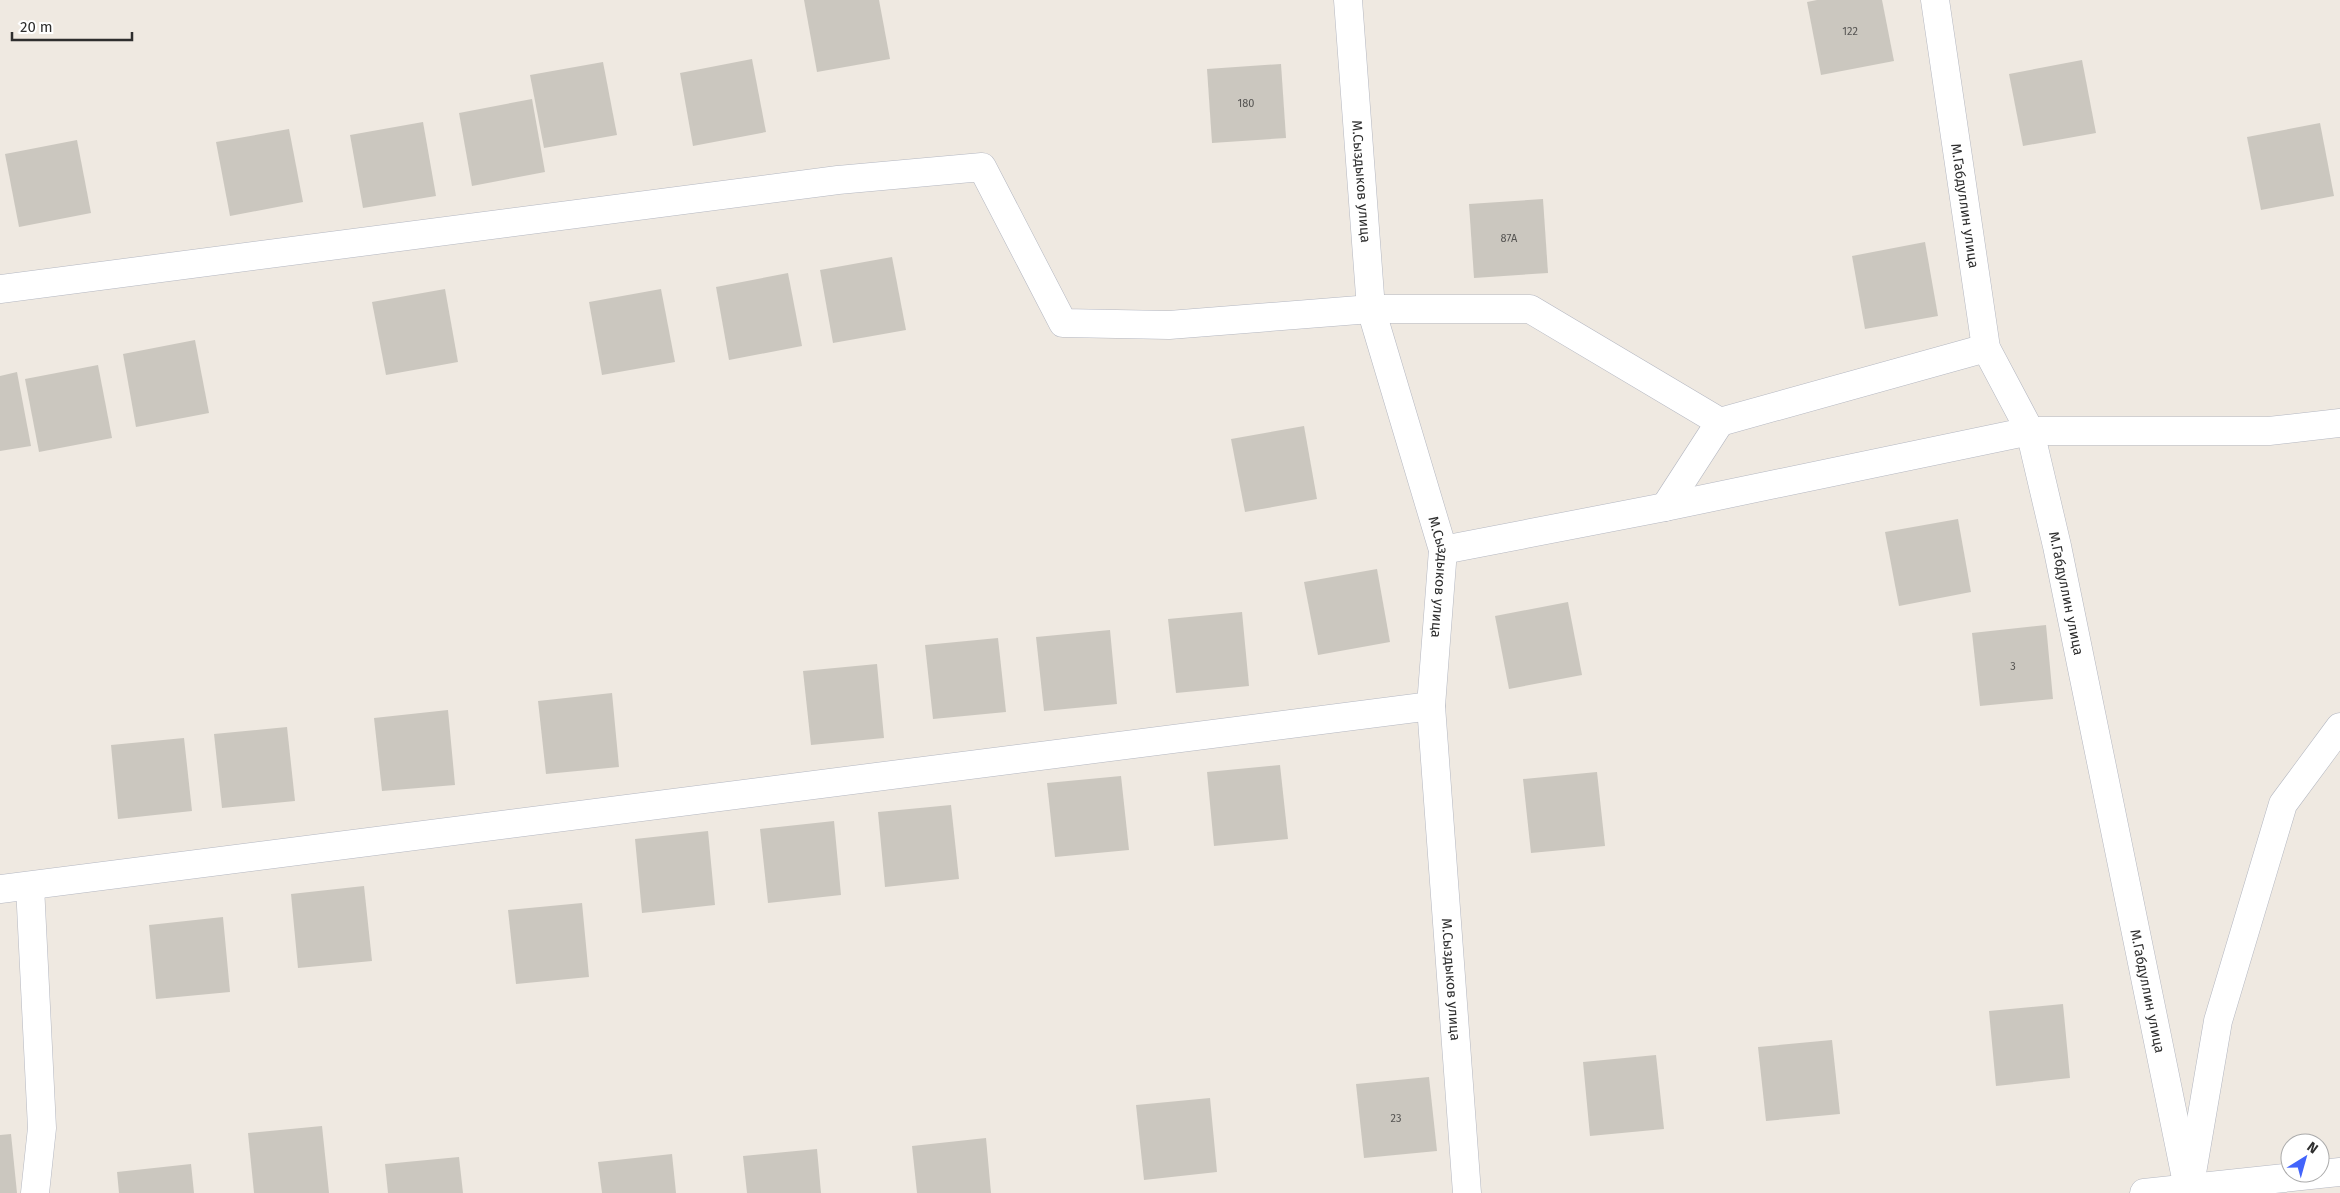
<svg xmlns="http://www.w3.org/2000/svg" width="2340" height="1193" font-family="'Fira Sans',sans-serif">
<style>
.building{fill:#cbc7bf}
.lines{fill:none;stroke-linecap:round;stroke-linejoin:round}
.minor-casing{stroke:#b4b7c1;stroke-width:29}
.minor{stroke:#fff;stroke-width:28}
.labels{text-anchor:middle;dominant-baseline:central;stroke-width:5;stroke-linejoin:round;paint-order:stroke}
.number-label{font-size:11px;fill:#555452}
.street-label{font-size:14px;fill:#2e2e2e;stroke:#fff}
</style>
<rect width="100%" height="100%" fill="#efe9e1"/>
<g class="building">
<polygon points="804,0 879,0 890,59 817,72"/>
<polygon points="1817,0 1882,0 1894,61 1821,75 1807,2"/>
<polygon points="752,59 766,132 693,146 680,73"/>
<polygon points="2082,60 2096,133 2023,146 2009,74"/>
<polygon points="603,62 617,135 544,148 530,75"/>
<polygon points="1281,64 1286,138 1212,143 1207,69"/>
<polygon points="532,99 545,172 472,186 459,113"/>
<polygon points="423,122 436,196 363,208 350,135"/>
<polygon points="2320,123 2334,196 2261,210 2247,137"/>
<polygon points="289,129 303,202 230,216 216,142"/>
<polygon points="77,140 91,213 19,227 5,154"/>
<polygon points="1543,199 1548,273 1474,278 1469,204"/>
<polygon points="1925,242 1938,316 1865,329 1852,256"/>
<polygon points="892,257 906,330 833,343 820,270"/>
<polygon points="788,273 802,346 729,360 716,287"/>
<polygon points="445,289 458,362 386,375 372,302"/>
<polygon points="661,289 675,362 602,375 589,302"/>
<polygon points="195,340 209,413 136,427 123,354"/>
<polygon points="98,365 112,438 39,452 25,379"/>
<polygon points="17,372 31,446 0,451 0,376"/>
<polygon points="1304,426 1317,499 1245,512 1231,439"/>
<polygon points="1958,519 1971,592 1899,606 1885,532"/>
<polygon points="1377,569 1390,642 1318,655 1304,582"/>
<polygon points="1568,602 1582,675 1509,689 1495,616"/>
<polygon points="1242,612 1249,686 1176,693 1168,619"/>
<polygon points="2046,625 2053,699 1980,706 1972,633"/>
<polygon points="1110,630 1117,704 1044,711 1036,637"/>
<polygon points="998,638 1006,712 933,719 925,645"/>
<polygon points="877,664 884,738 811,745 803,671"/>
<polygon points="612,693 619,767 546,774 538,701"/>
<polygon points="448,710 455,785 382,791 374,718"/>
<polygon points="287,727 295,801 222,808 214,734"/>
<polygon points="184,738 192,811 118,819 111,745"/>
<polygon points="1280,765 1288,839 1214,846 1207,772"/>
<polygon points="1597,772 1605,846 1531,853 1523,779"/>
<polygon points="1121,776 1129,850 1055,857 1047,783"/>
<polygon points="951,805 959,879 885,887 878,812"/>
<polygon points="834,821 841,895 768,903 760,829"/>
<polygon points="708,831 715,905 642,913 635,839"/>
<polygon points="364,886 372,961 298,968 291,894"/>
<polygon points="582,903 589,977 516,984 508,910"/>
<polygon points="223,917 230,992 156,999 149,925"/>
<polygon points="2063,1004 2070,1078 1996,1086 1989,1011"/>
<polygon points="1832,1040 1840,1114 1766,1121 1758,1047"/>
<polygon points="1656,1055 1664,1129 1590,1136 1583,1062"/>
<polygon points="1429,1077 1437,1151 1364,1158 1356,1084"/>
<polygon points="1210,1098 1217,1172 1144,1180 1136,1105"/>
<polygon points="322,1126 329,1193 254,1193 248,1133"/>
<polygon points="11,1134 17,1193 0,1193 0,1135"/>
<polygon points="986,1138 991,1193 917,1193 912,1146"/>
<polygon points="817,1149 821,1193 747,1193 743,1156"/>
<polygon points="672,1154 676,1193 602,1193 598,1162"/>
<polygon points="459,1157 463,1193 388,1193 385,1164"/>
<polygon points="191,1164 194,1193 119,1193 117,1172"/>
</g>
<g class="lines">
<defs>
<g id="minor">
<path id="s1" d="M1348,0L1371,309L1443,550L1431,706L1467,1193"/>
<path id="s2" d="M1935,0L1986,348L2030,431L2057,546L2189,1193"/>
<polyline points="0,289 838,180 982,167 1063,323 1169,325 1371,309 1530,309 1720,422 1986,348"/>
<polyline points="1665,507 1720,422"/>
<polyline points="1443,550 1665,507 2030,431 2269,431 2340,423"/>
<polyline points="30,886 42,1128 35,1193"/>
<polyline points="0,889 1431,706"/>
<polyline points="2192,1173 2218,1021 2283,804 2340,727"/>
<polyline points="2144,1193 2340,1172"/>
</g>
</defs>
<use href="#minor" class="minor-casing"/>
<use href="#minor" class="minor"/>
</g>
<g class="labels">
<g class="number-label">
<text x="1850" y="31">122</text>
<text x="1246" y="103">180</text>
<text x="1509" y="238">87А</text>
<text x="2013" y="666">3</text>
<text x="1396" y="1118">23</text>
</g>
<g class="street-label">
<text stroke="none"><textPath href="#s1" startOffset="182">М.Сыздыков улица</textPath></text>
<text stroke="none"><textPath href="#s2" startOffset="208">М.Габдуллин улица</textPath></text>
<text stroke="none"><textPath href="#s1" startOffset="588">М.Сыздыков улица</textPath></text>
<text stroke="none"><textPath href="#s2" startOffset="612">М.Габдуллин улица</textPath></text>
<text stroke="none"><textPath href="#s1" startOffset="992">М.Сыздыков улица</textPath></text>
<text stroke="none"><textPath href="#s2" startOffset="1018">М.Габдуллин улица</textPath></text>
</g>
</g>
<g transform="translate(2305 1158) rotate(37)"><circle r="24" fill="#ffffff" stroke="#ababab"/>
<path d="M0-4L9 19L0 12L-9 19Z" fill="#4264fb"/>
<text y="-8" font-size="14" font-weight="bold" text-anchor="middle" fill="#2e2e2e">N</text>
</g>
<path d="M12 32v8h120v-8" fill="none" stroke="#2e2e2e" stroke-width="2.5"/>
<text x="20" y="32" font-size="15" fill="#2e2e2e" stroke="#ffffff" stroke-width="4" paint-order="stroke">20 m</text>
</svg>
